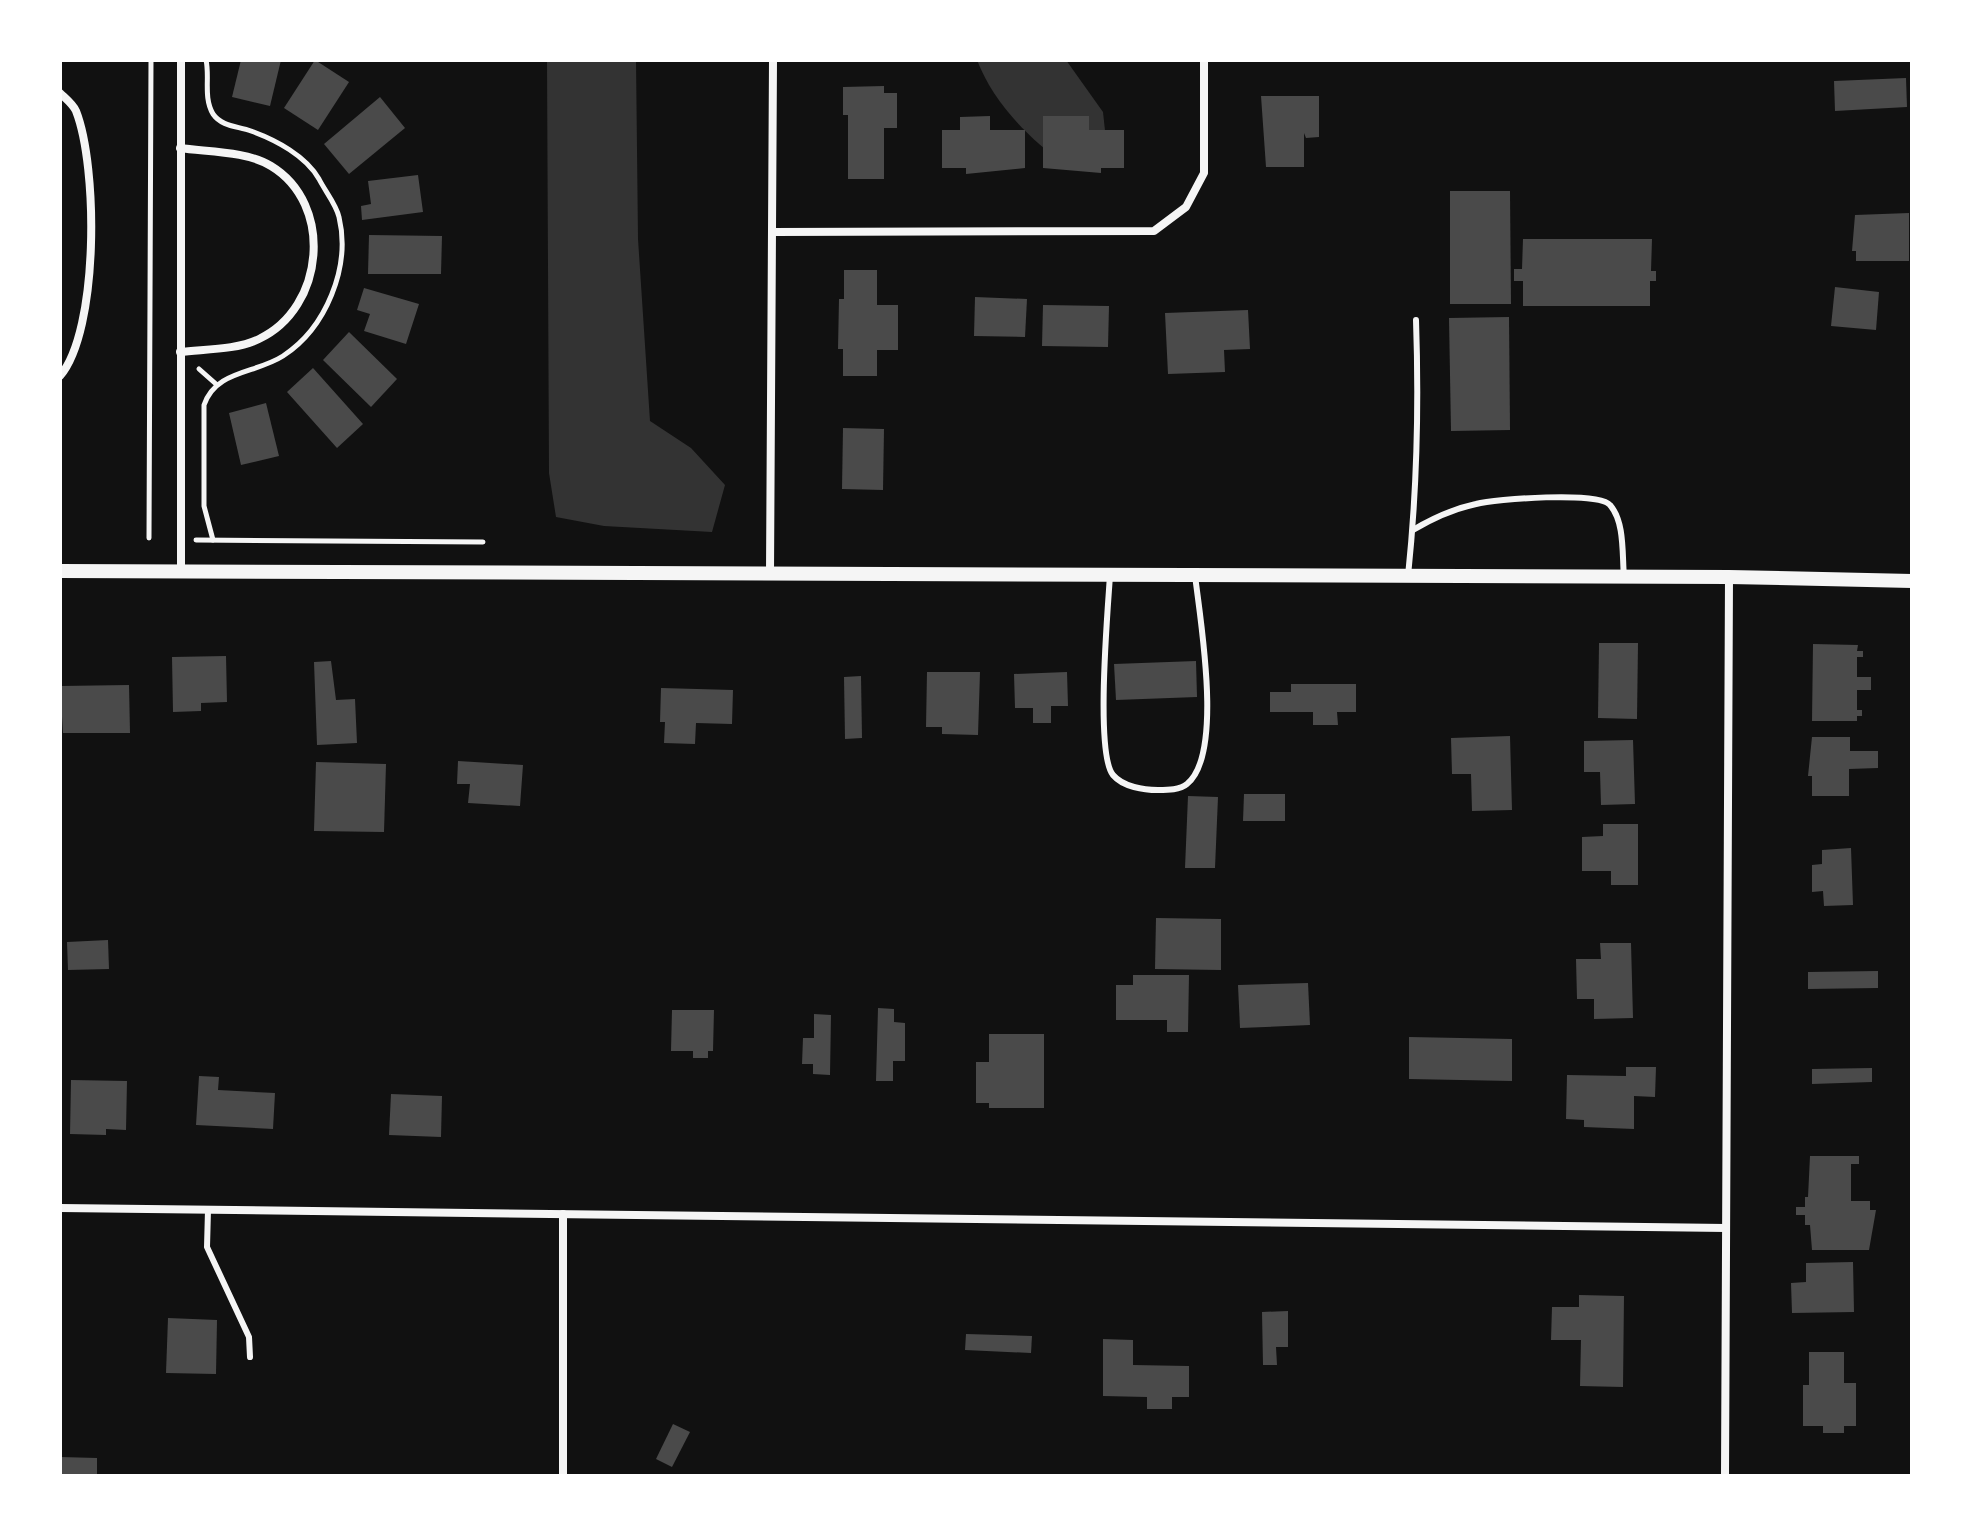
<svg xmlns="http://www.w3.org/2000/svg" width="1972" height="1536" font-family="'Source Sans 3',sans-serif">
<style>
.water{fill:#333}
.building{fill:#4a4a4a}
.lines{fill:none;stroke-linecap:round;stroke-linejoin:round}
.path{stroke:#f5f5f5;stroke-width:5}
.service{stroke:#f5f5f5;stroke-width:6}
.minor{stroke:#f5f5f5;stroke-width:8}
.tertiary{stroke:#f5f5f5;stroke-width:14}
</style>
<rect width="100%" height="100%" fill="#111"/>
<g class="water">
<polygon points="547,60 636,60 638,239 650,421 691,448 725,485 712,532 604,526 556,517 549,473"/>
<path d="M977,60H1066L1103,112L1107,149L1066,166C1029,138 994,104 977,60Z"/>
</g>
<g class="building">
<polygon points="241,60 281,60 270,106 232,97"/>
<polygon points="315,60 349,82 318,130 284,108"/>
<polygon points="1906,78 1907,107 1835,111 1834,81"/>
<polygon points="884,86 884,93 897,93 897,128 884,128 884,179 848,179 848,115 843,115 843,87"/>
<polygon points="1261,96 1319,96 1319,137 1306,138 1304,133 1304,167 1266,167"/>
<polygon points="380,97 405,128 349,174 324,144"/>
<polygon points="990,116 990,130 1025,130 1025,168 966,174 966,168 942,168 942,130 960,130 960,117"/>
<polygon points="1043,116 1089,116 1089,130 1124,130 1124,168 1101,168 1101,173 1043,168"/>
<polygon points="418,175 423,212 362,220 361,206 371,204 368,181"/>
<polygon points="1450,191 1510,191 1511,304 1450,304"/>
<polygon points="1909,213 1909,261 1856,261 1856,251 1852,251 1855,215"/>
<polygon points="369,235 442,236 441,274 368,274"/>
<polygon points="1523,239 1652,239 1651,271 1656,271 1656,281 1650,281 1650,306 1523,306 1523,281 1514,281 1514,269 1522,269"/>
<polygon points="844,270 877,270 877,305 898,305 898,350 877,350 877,376 843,376 843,349 838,349 839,299 844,299"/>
<polygon points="1835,287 1879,292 1876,330 1831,326"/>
<polygon points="364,288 419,304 406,344 364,331 370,314 357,310"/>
<polygon points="975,297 1027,299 1025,337 974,336"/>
<polygon points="1043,305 1109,306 1108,347 1042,346"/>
<polygon points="1248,310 1250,349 1224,350 1225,372 1168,374 1165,313"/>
<polygon points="1509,317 1510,430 1451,431 1449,318"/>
<polygon points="349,332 397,379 371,407 323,360"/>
<polygon points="313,368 363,424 337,448 287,392"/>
<polygon points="266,403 279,456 241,465 229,413"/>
<polygon points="843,428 884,429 883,490 842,489"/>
<polygon points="1599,643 1638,643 1637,719 1598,718"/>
<polygon points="1813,644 1858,645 1857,651 1863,651 1863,657 1857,657 1857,677 1871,677 1871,690 1857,690 1857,710 1862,710 1862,716 1857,716 1857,721 1812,721"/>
<polygon points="226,656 227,702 201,703 201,711 173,712 172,657"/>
<polygon points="331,661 336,700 355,699 357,743 317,745 314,662"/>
<polygon points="1196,661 1197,697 1116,700 1114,664"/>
<polygon points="927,672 980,672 978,735 942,734 942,727 926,727"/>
<polygon points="1067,672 1068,706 1051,706 1051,723 1033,723 1033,708 1015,708 1014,674"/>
<polygon points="861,676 862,738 845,739 844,677"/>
<polygon points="1291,684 1356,684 1356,712 1337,712 1338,725 1313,725 1313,712 1270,712 1270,692 1291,692"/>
<polygon points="129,685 130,733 63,733 60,686"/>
<polygon points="661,688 733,690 732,724 696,723 695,744 664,743 665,722 660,722"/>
<polygon points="1510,736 1512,810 1472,811 1471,774 1452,774 1451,738"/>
<polygon points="1812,737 1850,737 1850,751 1878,751 1878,768 1849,769 1849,796 1812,796 1812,776 1808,776"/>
<polygon points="1633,740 1635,804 1601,805 1600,772 1584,772 1584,741"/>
<polygon points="458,761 523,765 520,806 468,803 470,784 457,784"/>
<polygon points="316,762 386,764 384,832 314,831"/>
<polygon points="1244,794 1285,794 1285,821 1243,821"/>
<polygon points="1188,796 1218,797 1215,868 1185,868"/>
<polygon points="1603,824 1638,824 1638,885 1611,885 1611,871 1582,871 1582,837 1603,836"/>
<polygon points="1851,848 1853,905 1824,906 1823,891 1812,892 1812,865 1822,864 1822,850"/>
<polygon points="1156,918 1221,919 1221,970 1155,969"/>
<polygon points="108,940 109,969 68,970 67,942"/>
<polygon points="1600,943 1631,943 1633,1018 1594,1019 1594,999 1577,999 1576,959 1601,959"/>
<polygon points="1878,971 1878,988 1808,989 1808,972"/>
<polygon points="1133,975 1189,975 1188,1032 1167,1032 1167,1020 1116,1020 1116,985 1133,985"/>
<polygon points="1308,983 1310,1025 1240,1028 1238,985"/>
<polygon points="878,1008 894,1009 894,1022 905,1023 905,1061 893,1061 893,1081 876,1081"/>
<polygon points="672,1010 714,1010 713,1051 708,1051 708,1058 693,1058 693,1051 671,1051"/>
<polygon points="814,1014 831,1015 830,1075 813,1074 813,1064 802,1064 803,1038 814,1038"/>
<polygon points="989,1034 1044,1034 1044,1108 989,1108 989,1103 976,1103 976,1062 989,1062"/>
<polygon points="1409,1037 1512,1039 1512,1081 1409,1079"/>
<polygon points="1626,1067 1656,1067 1655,1097 1634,1096 1634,1129 1584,1127 1584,1120 1566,1119 1567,1075 1626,1076"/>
<polygon points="1872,1068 1872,1082 1812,1084 1812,1069"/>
<polygon points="199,1076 219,1077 218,1090 275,1093 273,1129 196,1125"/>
<polygon points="71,1080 127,1081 126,1130 106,1129 106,1135 70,1134"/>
<polygon points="391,1094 442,1096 441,1137 389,1135"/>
<polygon points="1810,1156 1859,1156 1859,1164 1851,1164 1851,1201 1870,1201 1870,1210 1876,1210 1869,1250 1812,1250 1810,1225 1805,1225 1805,1215 1796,1215 1796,1207 1805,1207 1805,1197 1808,1197"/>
<polygon points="1853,1262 1854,1312 1792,1313 1791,1283 1806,1282 1806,1263"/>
<polygon points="1579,1295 1624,1296 1623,1387 1580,1386 1581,1340 1551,1340 1552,1307 1579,1307"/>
<polygon points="1288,1311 1288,1347 1276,1347 1277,1365 1263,1365 1262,1312"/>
<polygon points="168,1318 217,1320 216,1374 166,1373"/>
<polygon points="966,1334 1032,1336 1031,1353 965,1350"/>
<polygon points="1103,1339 1133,1340 1133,1365 1189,1366 1189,1397 1172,1397 1172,1409 1147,1409 1147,1397 1103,1396"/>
<polygon points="1809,1352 1844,1352 1844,1383 1856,1383 1856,1426 1844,1426 1844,1433 1823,1433 1823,1426 1803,1426 1803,1385 1809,1385"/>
<polygon points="673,1424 690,1432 672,1467 656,1459"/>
<polygon points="60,1457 97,1458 97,1475 60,1476"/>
</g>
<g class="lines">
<g class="path">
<path d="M206,60C210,77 203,97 213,114C222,127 238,126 251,131C276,140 306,156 319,179C325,191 336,204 339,217C351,267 326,328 283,356C255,374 216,370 204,405V506L213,540"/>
<polyline points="199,369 216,384"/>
<polyline points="149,538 151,60"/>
<polyline points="196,540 483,542"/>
</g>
<g class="service">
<path d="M1413,530C1433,518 1453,509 1476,504C1495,499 1599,491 1610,505C1625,522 1622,555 1624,577"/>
<path d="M1110,575C1108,608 1095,753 1113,775C1123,787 1144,790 1158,790C1168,790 1180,790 1187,784C1224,754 1200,619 1195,575"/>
<path d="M1408,576C1417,490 1419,406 1416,320"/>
<polyline points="208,1210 207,1247 249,1337 250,1357"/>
</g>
<g class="minor">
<polyline points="181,60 181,572"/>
<path d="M60,93C65,98 73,104 76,111C98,167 99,330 60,376"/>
<polyline points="773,232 1154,231 1186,207 1204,173 1204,60"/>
<path d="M180,352C205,349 236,350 259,339C325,308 334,204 271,166C247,151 208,152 180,148"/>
<polyline points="770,573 773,60"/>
<polyline points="60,1208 1726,1228"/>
<polyline points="563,1476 563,1214"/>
<polyline points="1725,1476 1729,577"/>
</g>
<polyline class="tertiary" points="60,571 1729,577 1912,581"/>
</g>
<rect width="1972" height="1536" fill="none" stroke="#ffffff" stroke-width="124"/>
</svg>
